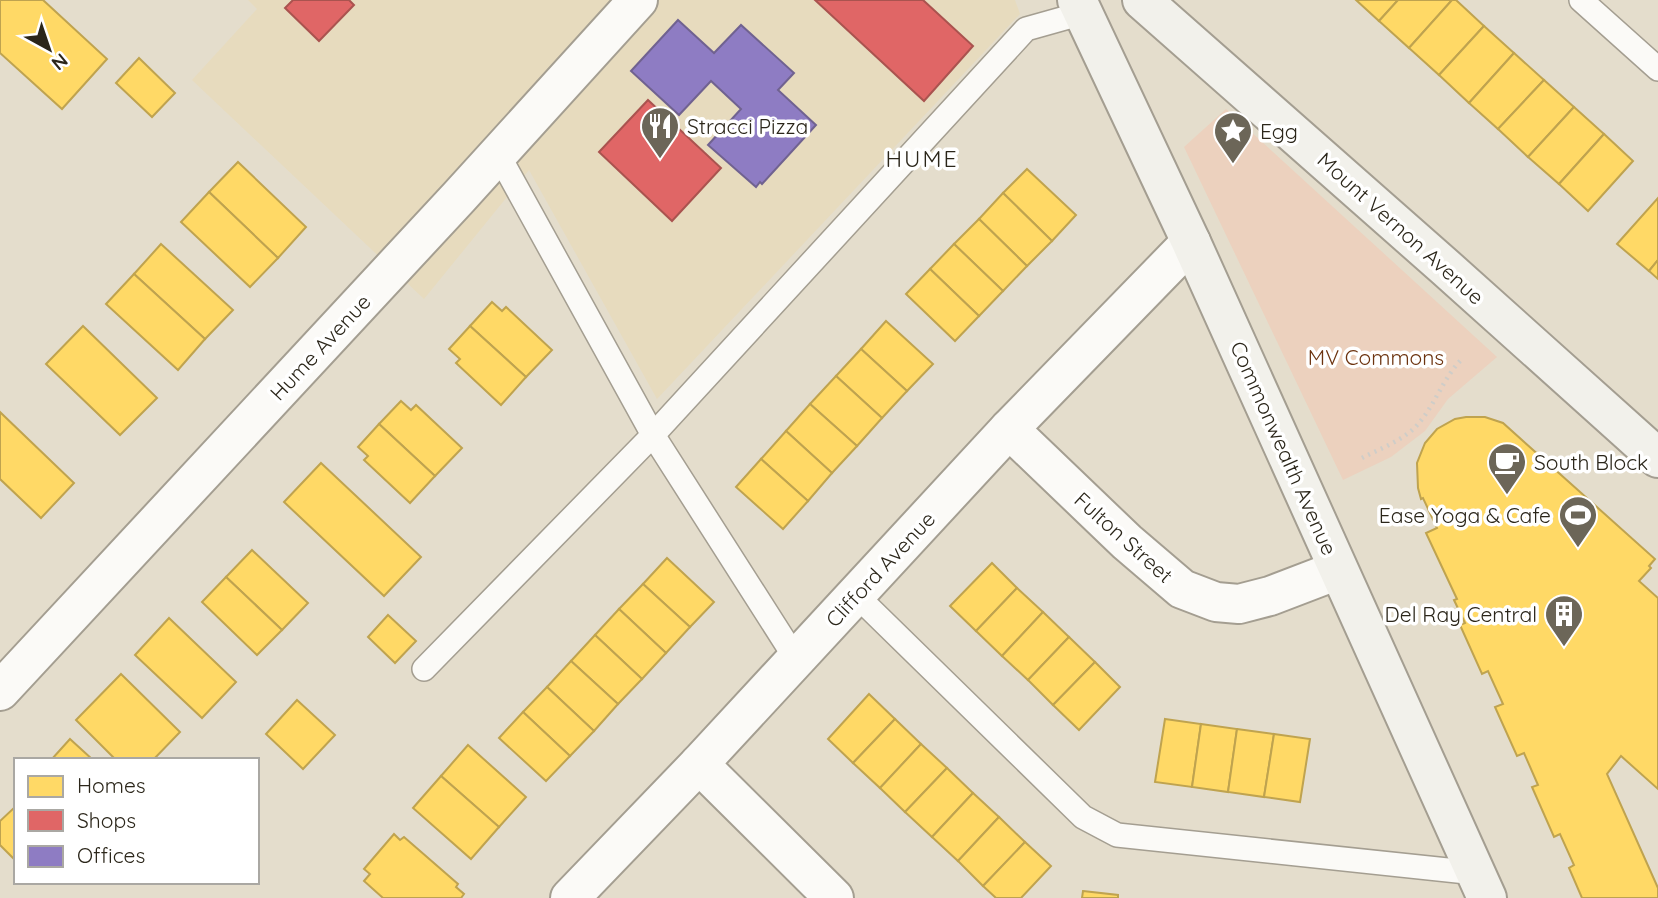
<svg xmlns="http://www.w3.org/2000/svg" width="1658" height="898" font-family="Quicksand,sans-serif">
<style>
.built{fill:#e7dbbe}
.green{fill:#ecd1be}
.homes{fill:#ffd966;stroke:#bfa34f;stroke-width:2}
.shops{fill:#e06666;stroke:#aa534f;stroke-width:2}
.offices{fill:#8e7cc3;stroke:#706290;stroke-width:2}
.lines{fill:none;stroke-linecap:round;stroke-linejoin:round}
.lane-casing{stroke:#a49e91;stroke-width:26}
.street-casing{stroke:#a49e91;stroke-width:42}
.secondary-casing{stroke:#a49e91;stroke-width:42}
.path{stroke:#cfcdc8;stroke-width:4.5;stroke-dasharray:2 5;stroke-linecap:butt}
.lane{stroke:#fbfaf7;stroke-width:23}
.street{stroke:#fbfaf7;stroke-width:38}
.secondary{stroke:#f2f1eb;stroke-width:38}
.labels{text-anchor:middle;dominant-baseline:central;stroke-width:7;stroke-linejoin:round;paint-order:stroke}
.poi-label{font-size:21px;fill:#2b261a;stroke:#fff;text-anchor:start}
.street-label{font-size:21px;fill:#2b261a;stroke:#fff}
.park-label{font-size:21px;fill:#6c330f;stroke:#fff}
.neighbourhood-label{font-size:23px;letter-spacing:2px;fill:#2b261a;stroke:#fff}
</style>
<rect width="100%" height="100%" fill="#e4ddcc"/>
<polygon class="built" points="248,0 1015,0 1020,14 657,399 529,170 424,299 192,80 257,9"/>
<polygon class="green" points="1226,109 1497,357 1448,399 1425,431 1391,457 1343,480 1184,147"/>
<g class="homes">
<polygon points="0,0 43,0 107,59 62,109 0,53"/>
<polygon points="1356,0 1398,0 1379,21"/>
<polygon points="1398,0 1452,0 1409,48 1379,21"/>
<polygon points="1452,0 1456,0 1484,26 1439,75 1409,48"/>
<polygon points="1484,26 1514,53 1469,103 1439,75"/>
<polygon points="1514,53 1544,80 1498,129 1469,103"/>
<polygon points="139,58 175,93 152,117 116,83"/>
<polygon points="1544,80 1574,107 1528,157 1498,129"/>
<polygon points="1574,107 1604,134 1559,184 1528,157"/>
<polygon points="1604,134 1633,161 1588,211 1559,184"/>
<polygon points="238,162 306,227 278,258 209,192"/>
<polygon points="1027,169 1076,215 1052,241 1003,193"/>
<polygon points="209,192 278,258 250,287 181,222"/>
<polygon points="1003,193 1052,241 1027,266 979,219"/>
<polygon points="1658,198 1658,260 1649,271 1617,244"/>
<polygon points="979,219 1027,266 1003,291 954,244"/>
<polygon points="161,244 233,310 205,339 134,274"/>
<polygon points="954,244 1003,291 979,316 930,269"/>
<polygon points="1658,260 1658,279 1649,271"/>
<polygon points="930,269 979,316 955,341 906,294"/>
<polygon points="134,274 205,339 178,370 106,304"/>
<polygon points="492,302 502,311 506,307 552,350 526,377 470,326"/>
<polygon points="886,321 933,364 907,391 861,349"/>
<polygon points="83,326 157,398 120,435 46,364"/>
<polygon points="470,326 526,377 501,405 456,363 460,359 449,349"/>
<polygon points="861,349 907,391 882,418 836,376"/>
<polygon points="836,376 882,418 857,446 810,404"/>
<polygon points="401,401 411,410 416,405 462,448 435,476 379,424"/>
<polygon points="810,404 857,446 832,473 786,431"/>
<polygon points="0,412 74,483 41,518 0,479"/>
<polygon points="1466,417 1485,417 1503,423 1655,559 1649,566 1651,568 1639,581 1658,598 1658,789 1621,756 1607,774 1658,888 1658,898 1582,898 1569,868 1574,865 1560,834 1554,837 1532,787 1538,785 1524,753 1517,756 1495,707 1503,704 1488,671 1482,674 1460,625 1465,623 1454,600 1457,599 1426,533 1437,528 1423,498 1421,499 1418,488 1417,463 1425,443 1437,429 1455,419"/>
<polygon points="379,424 435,476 410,503 364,460 368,456 358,447"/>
<polygon points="786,431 832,473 808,501 761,459"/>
<polygon points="761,459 808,501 783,529 736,487"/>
<polygon points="321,463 421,557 384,596 284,502"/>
<polygon points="252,550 308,603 282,630 226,577"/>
<polygon points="667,558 714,602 690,627 643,584"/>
<polygon points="992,563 1017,588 976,631 950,606"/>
<polygon points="226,577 282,630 257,655 202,602"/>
<polygon points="643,584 690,627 666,653 619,609"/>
<polygon points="1017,588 1043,612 1002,656 976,631"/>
<polygon points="619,609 666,653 642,679 595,635"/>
<polygon points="1043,612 1069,637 1028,680 1002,656"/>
<polygon points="388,615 416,641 395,663 368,637"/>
<polygon points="169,618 236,682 202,718 135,655"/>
<polygon points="595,635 642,679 618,704 571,661"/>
<polygon points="1069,637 1095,662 1053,705 1028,680"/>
<polygon points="571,661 618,704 594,731 547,687"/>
<polygon points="1095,662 1120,687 1079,730 1053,705"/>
<polygon points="121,674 180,732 153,760 116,760 76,720"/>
<polygon points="547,687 594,731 570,756 523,712"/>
<polygon points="869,694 895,719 853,763 828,739"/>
<polygon points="297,700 335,735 303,769 266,734"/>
<polygon points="523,712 570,756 546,781 499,738"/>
<polygon points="895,719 921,744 880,788 853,763"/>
<polygon points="1165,719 1201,724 1192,787 1155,782"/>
<polygon points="1201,724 1237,729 1228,792 1192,787"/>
<polygon points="1237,729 1274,734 1264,797 1228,792"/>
<polygon points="1274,734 1310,739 1300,802 1264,797"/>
<polygon points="70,739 93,760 51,760"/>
<polygon points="921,744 947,768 905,812 880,788"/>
<polygon points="468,745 526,797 499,827 441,776"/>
<polygon points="947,768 973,793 932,837 905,812"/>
<polygon points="441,776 499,827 471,859 413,808"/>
<polygon points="973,793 999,817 958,861 932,837"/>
<polygon points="16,806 16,861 0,845 0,821"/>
<polygon points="999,817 1025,842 983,886 958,861"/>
<polygon points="394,834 400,840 404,837 458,884 456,887 464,894 461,898 383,898 364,881 370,874 364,869"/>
<polygon points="1025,842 1051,866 1021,898 996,898 983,886"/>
<polygon points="1083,891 1118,895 1118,898 1082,898"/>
</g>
<g class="shops">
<polygon points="293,0 349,0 354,5 319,41 285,8"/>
<polygon points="815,0 923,0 973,46 924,101"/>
<polygon points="648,100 721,168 672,221 599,152"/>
</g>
<polygon class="offices" points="678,20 714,53 741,25 794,73 778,90 816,125 762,184 760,182 756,187 708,145 741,109 711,81 679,115 631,71"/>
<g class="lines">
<defs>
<g id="lane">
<polyline points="1581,0 1658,69"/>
<polyline points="498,154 653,435 796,659"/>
<polyline points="856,595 1083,817 1117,835 1476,873"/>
<polyline points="424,669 653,435 1026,29 1083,13"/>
</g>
<g id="street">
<polyline points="1009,429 1127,542 1182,589 1216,602 1239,604 1270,596 1338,570"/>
<polyline points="0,691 459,197 638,0"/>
<polyline points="699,764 834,898"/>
<polyline points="570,898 699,764 1009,429 1191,242"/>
</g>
<g id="secondary">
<polyline points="1077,0 1191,242 1487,898"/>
<polyline points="1142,0 1445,267 1658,458"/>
</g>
</defs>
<use href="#lane" class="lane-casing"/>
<use href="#street" class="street-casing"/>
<use href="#secondary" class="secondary-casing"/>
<path class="path" d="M1362,458C1381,448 1405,440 1419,423C1436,403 1444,376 1463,358"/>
<use href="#lane" class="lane"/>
<use href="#street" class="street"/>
<use href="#secondary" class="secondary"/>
</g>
<defs>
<symbol id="restaurant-pin" viewBox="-11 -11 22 30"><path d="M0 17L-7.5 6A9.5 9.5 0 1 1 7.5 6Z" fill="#6c6658" stroke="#fff"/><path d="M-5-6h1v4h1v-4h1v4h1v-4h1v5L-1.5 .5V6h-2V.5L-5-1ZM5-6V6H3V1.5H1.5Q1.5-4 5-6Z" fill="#fff"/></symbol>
<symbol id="sight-pin" viewBox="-11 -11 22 30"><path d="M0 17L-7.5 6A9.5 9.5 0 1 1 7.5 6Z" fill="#6c6658" stroke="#fff"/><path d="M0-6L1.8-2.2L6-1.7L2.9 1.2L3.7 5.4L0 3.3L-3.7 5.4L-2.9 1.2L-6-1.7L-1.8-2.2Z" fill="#fff"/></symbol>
<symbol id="cafe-pin" viewBox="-11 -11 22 30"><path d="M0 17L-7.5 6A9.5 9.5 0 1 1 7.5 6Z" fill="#6c6658" stroke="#fff"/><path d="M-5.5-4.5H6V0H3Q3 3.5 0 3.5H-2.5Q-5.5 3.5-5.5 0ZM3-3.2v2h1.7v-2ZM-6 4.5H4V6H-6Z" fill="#fff"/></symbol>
<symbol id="stadium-pin" viewBox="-11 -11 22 30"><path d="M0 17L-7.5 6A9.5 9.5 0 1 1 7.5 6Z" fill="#6c6658" stroke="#fff"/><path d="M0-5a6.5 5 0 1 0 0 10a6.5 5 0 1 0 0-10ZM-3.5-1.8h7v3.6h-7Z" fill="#fff"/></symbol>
<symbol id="building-pin" viewBox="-11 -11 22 30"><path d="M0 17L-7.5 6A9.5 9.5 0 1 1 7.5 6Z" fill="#6c6658" stroke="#fff"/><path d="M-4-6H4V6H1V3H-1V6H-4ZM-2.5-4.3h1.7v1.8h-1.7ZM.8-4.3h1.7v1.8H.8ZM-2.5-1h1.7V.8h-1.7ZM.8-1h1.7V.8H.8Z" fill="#fff"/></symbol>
</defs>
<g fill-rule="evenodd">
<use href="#restaurant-pin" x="638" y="104" width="44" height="60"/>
<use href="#sight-pin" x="1211" y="109" width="44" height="60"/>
<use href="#cafe-pin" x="1485" y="440" width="44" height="60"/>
<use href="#stadium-pin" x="1556" y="493" width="44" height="60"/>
<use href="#building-pin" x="1542" y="592" width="44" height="60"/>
</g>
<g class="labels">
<g class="poi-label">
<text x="687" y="126">Stracci Pizza</text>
<text x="1260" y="131">Egg</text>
<text x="1534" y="462">South Block</text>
<text x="1551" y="515" text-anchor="end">Ease Yoga &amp; Cafe</text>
<text x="1537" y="614" text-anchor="end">Del Ray Central</text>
</g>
<g class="street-label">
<text transform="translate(1401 228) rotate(42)">Mount Vernon Avenue</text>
<text transform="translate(320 347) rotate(-47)">Hume Avenue</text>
<text transform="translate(1284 448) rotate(66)">Commonwealth Avenue</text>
<text transform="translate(1124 537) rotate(42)">Fulton Street</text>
<text transform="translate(880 569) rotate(-47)">Clifford Avenue</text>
</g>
<g class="park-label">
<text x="1376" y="357">MV Commons</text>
</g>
<g class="neighbourhood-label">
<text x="922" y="158">HUME</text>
</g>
</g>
<rect x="14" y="758" width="245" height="126" fill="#ffffff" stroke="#aaa8a3" stroke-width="2"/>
<rect x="28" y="776" width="35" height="21" fill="#ffd966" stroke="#aaa8a3" stroke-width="2"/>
<text x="77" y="793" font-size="21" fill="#2b261a">Homes</text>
<rect x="28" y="810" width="35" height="21" fill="#e06666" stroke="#aaa8a3" stroke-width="2"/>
<text x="77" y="828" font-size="21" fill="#2b261a">Shops</text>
<rect x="28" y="846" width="35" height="21" fill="#8e7cc3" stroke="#aaa8a3" stroke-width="2"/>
<text x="77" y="863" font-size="21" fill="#2b261a">Offices</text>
<g transform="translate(49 49) rotate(140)" stroke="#ffffff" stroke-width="5" paint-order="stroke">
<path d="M0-5L12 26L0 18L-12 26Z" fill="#2b261a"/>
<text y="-10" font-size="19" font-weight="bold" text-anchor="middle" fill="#2b261a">N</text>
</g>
</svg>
